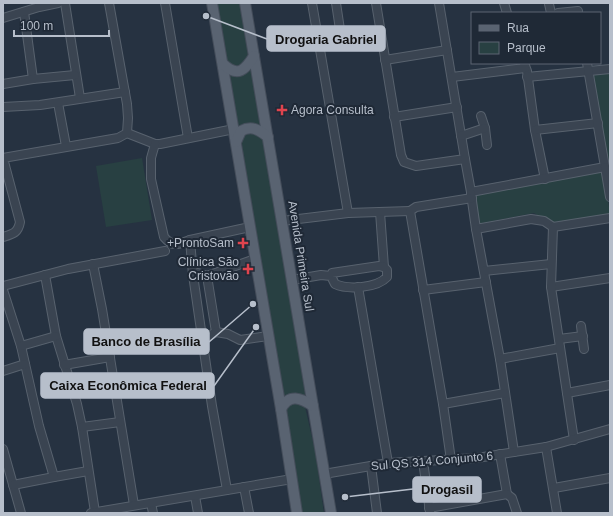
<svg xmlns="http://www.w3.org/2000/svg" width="613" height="516" font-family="Helvetica,sans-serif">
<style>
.green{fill:#284042}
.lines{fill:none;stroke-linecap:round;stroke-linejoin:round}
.minor-casing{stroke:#58626e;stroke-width:10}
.major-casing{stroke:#444d5a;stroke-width:12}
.minor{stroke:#3a4451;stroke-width:8}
.major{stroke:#596371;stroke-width:10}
.health-dot{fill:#e0444e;stroke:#1f2936;stroke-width:1.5}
.labels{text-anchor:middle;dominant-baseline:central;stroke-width:4;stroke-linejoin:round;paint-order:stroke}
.poi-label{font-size:12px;fill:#b7bfcb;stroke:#1f2936;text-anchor:end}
.street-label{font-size:12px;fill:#b7bfcb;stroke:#1f2936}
.leader{fill:none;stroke:#b7bfcb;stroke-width:1.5}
.callout-dot{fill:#b7bfcb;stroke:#1f2936;stroke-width:1.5}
.callout{fill:#b7bfcb;stroke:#b7bfcb;stroke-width:1.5}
.callout-label{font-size:13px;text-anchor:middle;font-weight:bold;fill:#111}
</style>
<rect width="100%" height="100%" fill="#263241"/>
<g class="green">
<polygon points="215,3 241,3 251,58 241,68 229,66 226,59"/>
<path d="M253,68L264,131L255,125L239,126L237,129L226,71C239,74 243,78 253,68Z"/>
<polygon points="610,68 610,197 587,70"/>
<polygon points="250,130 264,140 308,400 284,398 255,259 241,137"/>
<polygon points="142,158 152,220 106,227 96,166"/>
<polygon points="604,169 610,215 549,223 534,213 477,224 472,193"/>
<polygon points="289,404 300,404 305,407 315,450 324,513 300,513 285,410"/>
</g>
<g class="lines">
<defs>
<g id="minor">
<polyline points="65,3 80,98"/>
<polyline points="165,3 188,138"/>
<polyline points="312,3 348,213"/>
<path d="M336,3L341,36C351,46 369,40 381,38"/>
<polyline points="376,3 401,155 404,162 416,166 465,159 439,3"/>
<polyline points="504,3 507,13"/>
<polyline points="549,4 551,13"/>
<polyline points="24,12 33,79"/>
<polyline points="558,13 578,11"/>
<polyline points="3,18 39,7 58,3"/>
<polyline points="385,60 447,50"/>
<polyline points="524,63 527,71 535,130 545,179"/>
<polyline points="452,77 525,68"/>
<polyline points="527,77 610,69"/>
<polyline points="3,84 33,79 75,75"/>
<polyline points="58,103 66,146"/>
<polyline points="3,107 40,105 125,92"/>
<polyline points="481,116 485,128 487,145"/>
<polyline points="394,117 457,107"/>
<polyline points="535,130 598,123"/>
<polyline points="127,133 155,144 160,144 234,129"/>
<polyline points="461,136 485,128"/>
<path d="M155,144L151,158V179L164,237C173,248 179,244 190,240L193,275L212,406L227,490"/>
<polyline points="465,159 471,192 605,167 587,63"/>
<polyline points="605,167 610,197"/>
<polyline points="471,194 476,229 531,219 544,221 553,227"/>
<polyline points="380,212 384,267"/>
<polyline points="282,221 348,213 410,211"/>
<polyline points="476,229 500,359 514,452"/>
<path d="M3,237C13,234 18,233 20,222L3,158L118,138L127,133L128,118L127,104L109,3"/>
<polyline points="190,240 250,227"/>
<polyline points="93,264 102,309 134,505"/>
<polyline points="484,271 551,264"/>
<polyline points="45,275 56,336 77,404 82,427 95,512"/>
<polyline points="193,275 198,273 207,276 216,332 209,336 202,337"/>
<polyline points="207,276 255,259"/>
<path d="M292,280L321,275L331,276L332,273L379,266L384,267L387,270V277C377,288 348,290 335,284L331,276"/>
<polyline points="3,286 68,269 165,251"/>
<polyline points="358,287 388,463"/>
<polyline points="551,287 610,278"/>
<polyline points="3,290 21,346 39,426 54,477 88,471"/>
<polyline points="423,290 486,282"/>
<polyline points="581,326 584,349"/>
<polyline points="216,332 228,334 240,340 268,336"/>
<polyline points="559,339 583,336"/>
<polyline points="21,346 56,336"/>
<polyline points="500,359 560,348"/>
<polyline points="64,365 110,357"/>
<polyline points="3,371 25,364"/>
<polyline points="567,393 610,385"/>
<polyline points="443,404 505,393"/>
<polyline points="82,427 120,422"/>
<polyline points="574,440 551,287 553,227 610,218"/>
<polyline points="546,447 557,513"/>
<polyline points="3,449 21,513"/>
<polyline points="500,454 507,494"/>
<polyline points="451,460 443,404 410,211 416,207 472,198"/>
<polyline points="423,461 430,512"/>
<polyline points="371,466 377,513"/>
<polyline points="324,474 388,463 477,458 546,447 610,429"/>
<polyline points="13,485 54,477"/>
<polyline points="244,487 249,513"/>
<polyline points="554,488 610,478"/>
<polyline points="195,496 198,513"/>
<polyline points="151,503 153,513"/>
<polyline points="429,508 507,494 512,498 517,513"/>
<polyline points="91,513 292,479"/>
</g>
<g id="major">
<polyline points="212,3 281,409 297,513"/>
<polyline points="245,3 331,513"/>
<path d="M223,64C238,78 245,70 254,56"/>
<path d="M236,142L241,131C252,125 259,130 268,137"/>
<path d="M281,409C289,393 301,398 313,406"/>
</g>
</defs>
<use href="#minor" class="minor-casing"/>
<use href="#major" class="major-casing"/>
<use href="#minor" class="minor"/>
<use href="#major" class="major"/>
</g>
<g class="health-dot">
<path d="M280 104h4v4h4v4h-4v4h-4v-4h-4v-4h4z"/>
<path d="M241 237h4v4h4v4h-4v4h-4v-4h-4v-4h4z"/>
<path d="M246 263h4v4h4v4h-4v4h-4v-4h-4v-4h4z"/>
</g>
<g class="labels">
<g class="poi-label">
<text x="291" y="110" text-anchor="start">Agora Consulta</text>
<text x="234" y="243">+ProntoSam</text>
<text x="239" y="262">Clínica São<tspan x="239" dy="14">Cristovão</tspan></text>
</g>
<g class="street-label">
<text transform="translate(301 256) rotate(81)">Avenida Primeira Sul</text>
<text transform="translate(432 461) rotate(-5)">Sul QS 314 Conjunto 6</text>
</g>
</g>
<path class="leader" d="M206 16L267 39M253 304L209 342M256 327L214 386M345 497L413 489"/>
<g class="callout-dot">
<circle cx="206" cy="16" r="4"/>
<circle cx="253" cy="304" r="4"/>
<circle cx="256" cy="327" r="4"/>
<circle cx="345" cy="497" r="4"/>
</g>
<g class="callout">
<rect x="267" y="26" width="118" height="25" rx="4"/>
<rect x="84" y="329" width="125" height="25" rx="4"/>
<rect x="41" y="373" width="173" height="25" rx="4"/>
<rect x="413" y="477" width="68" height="25" rx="4"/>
</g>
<g class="callout-label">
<text x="326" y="44">Drogaria Gabriel</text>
<text x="146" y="346">Banco de Brasília</text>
<text x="128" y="390">Caixa Econômica Federal</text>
<text x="447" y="494">Drogasil</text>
</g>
<rect width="613" height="516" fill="none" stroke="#b7bfcb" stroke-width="8"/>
<rect x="471" y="12" width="130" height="52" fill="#1f2936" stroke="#5c6572"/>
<rect x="479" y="25" width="20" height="6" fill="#596371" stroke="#5c6572"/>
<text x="507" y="32" font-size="12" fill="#b7bfcb">Rua</text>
<rect x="479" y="42" width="20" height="12" fill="#284042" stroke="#5c6572"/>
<text x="507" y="52" font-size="12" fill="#b7bfcb">Parque</text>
<path d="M14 30v6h95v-6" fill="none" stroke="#b7bfcb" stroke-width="2"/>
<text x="20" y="30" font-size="12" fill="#b7bfcb" stroke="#1f2936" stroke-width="3" paint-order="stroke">100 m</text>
</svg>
